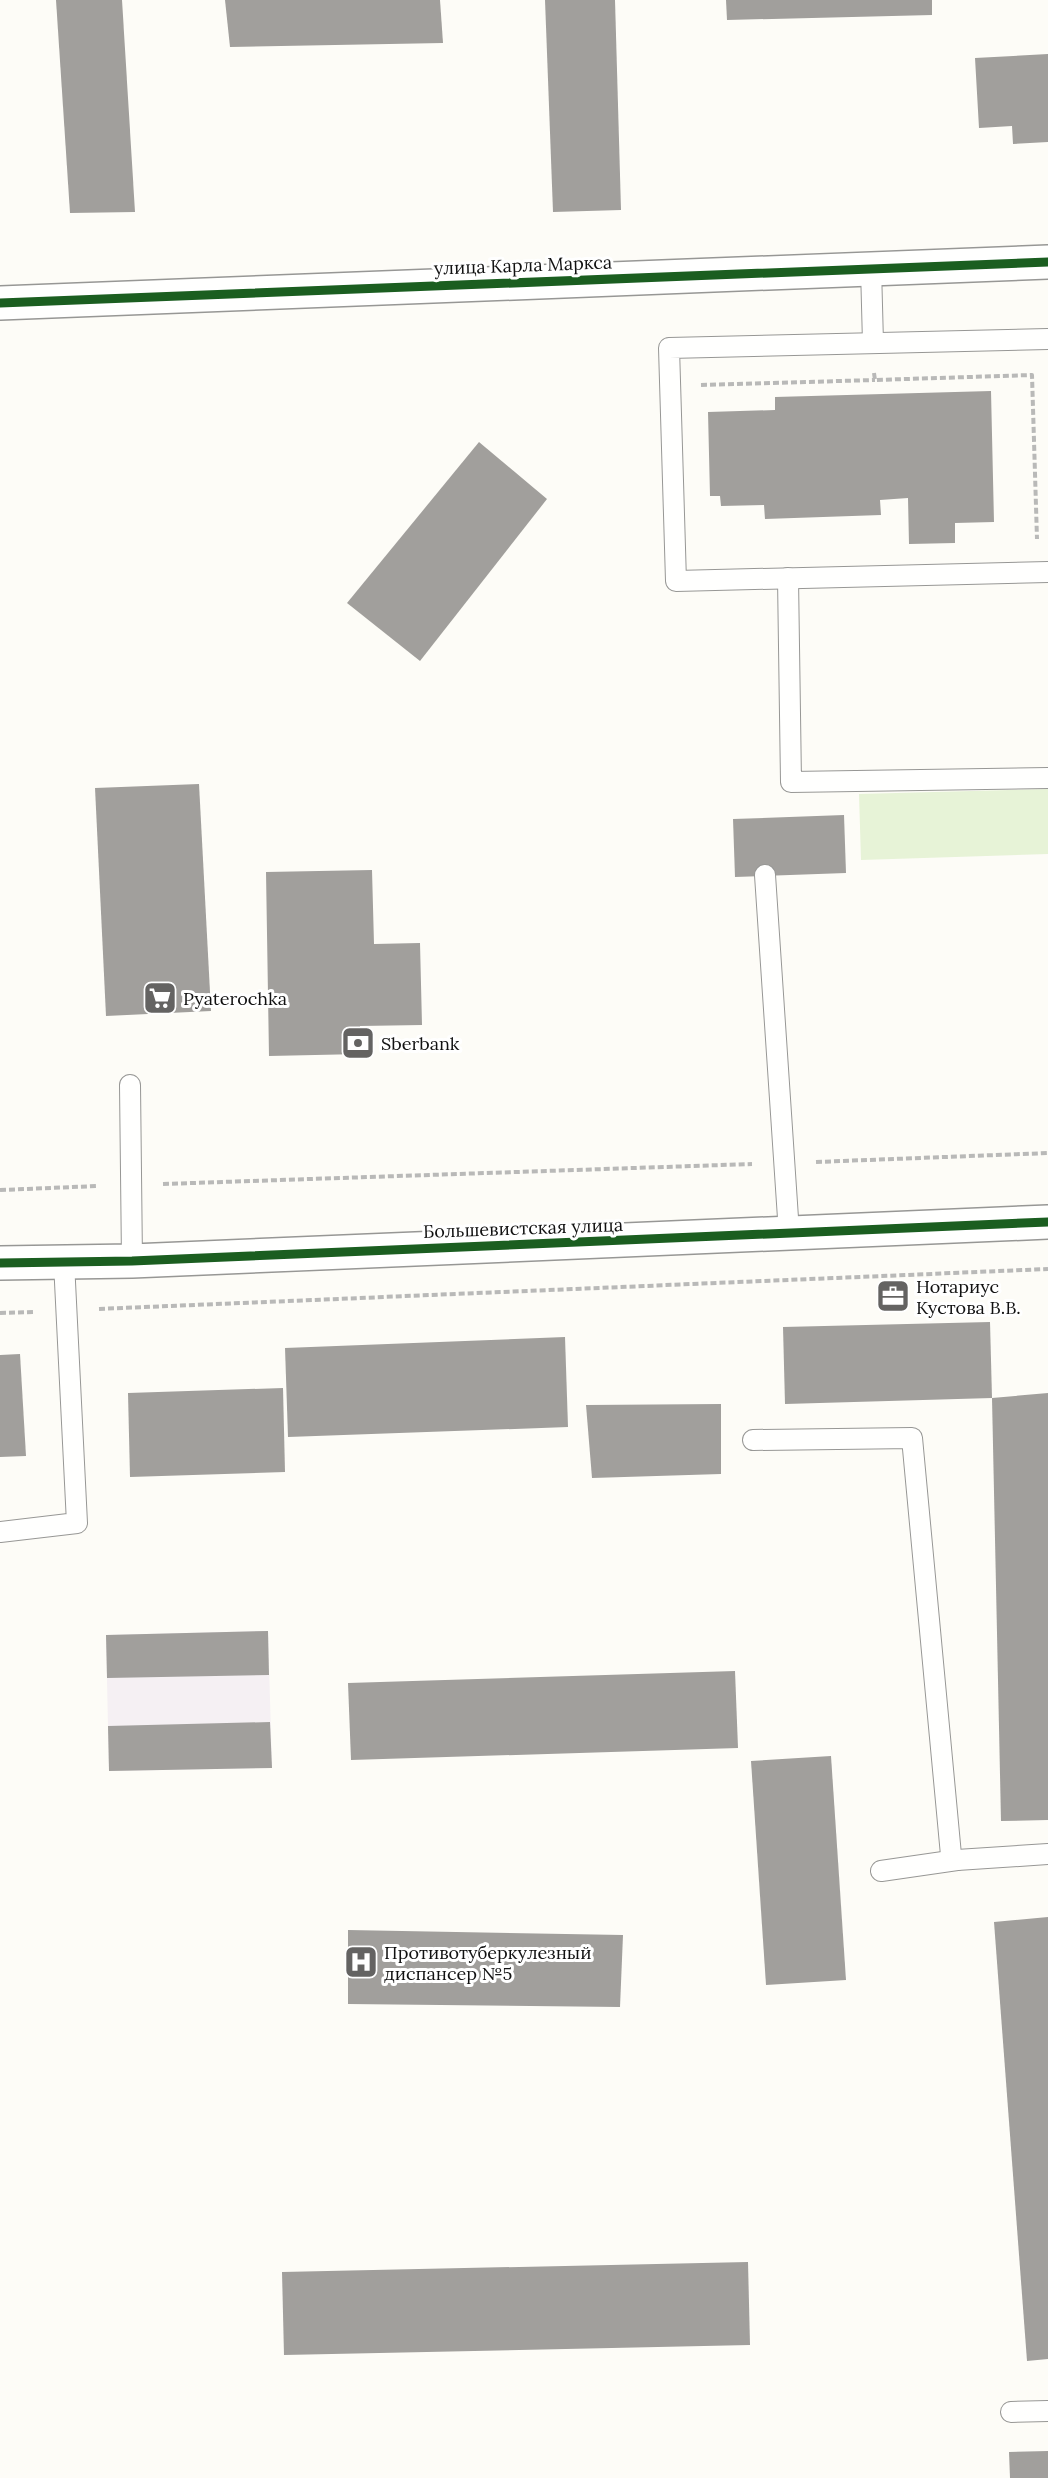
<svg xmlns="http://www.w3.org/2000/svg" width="1048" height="2478" font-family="Lora,serif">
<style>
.industrial{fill:#f5f0f3}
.green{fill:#e7f3d7}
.building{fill:#a19f9c}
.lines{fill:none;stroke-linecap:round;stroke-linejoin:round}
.service-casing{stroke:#979795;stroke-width:22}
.minor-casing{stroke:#979795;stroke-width:36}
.tertiary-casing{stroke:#979795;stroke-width:36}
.path{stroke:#b9b9b8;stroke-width:4;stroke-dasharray:6 3;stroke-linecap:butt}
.service{stroke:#fffffe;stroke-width:20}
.minor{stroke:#fffffe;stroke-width:33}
.tertiary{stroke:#fffffe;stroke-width:33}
.cycleway-casing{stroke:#fff;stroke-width:13}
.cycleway{stroke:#1b5e20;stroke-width:9}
.labels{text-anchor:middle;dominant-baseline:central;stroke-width:6;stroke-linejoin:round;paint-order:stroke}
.street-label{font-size:18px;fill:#111;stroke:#fff}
.poi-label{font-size:18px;fill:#111;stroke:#fff;text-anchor:start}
</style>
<rect width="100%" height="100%" fill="#fdfcf7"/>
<polygon class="industrial" points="268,1631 272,1768 109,1771 106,1635"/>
<polygon class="green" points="1048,789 1048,854 861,860 859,794"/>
<g class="building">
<polygon points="56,0 122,0 135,212 70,213"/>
<polygon points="225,0 440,0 443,43 230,47"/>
<polygon points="545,0 615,0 621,210 553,212"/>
<polygon points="726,0 932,0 932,15 727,20"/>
<polygon points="1048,54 1048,142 1013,144 1012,126 979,128 975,58"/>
<polygon points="991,391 994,522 955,523 955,543 909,544 908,498 880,500 881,515 765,519 764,505 721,506 720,496 710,496 708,412 775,410 775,397"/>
<polygon points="479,442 547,499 420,661 347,603"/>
<polygon points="199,784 211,1011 106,1016 95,788"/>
<polygon points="844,815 846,873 735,877 733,819"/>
<polygon points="372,870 374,944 420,943 422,1025 360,1026 361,1054 269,1056 266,872"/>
<polygon points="990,1322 992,1398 785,1404 783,1327"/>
<polygon points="565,1337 568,1427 288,1437 285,1348"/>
<polygon points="20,1354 26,1456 0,1457 0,1355"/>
<polygon points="283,1388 285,1472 130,1477 128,1393"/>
<polygon points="1048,1393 1048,1820 1001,1821 992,1398"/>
<polygon points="721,1404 721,1474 592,1478 586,1405"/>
<polygon points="268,1631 269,1675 107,1678 106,1635"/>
<polygon points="735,1671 738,1748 351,1760 348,1683"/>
<polygon points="270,1722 272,1768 109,1771 108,1726"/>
<polygon points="831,1756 846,1980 766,1985 751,1761"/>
<polygon points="1048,1917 1048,2359 1027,2361 994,1922"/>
<polygon points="348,1930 623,1935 620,2007 348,2004"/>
<polygon points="748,2262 750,2345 284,2355 282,2272"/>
<polygon points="1048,2451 1048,2478 1010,2478 1009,2452"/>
</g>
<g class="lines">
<defs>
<g id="service">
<polyline points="871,268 873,343"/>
<polyline points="1048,339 669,348 676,581 1048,572"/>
<polyline points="788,578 791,782 1048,778"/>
<polyline points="765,875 789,1233"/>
<polyline points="130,1085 132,1261"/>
<polyline points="753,1440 912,1438 951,1855 957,1860"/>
<polyline points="0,1532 77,1523 64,1262"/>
<polyline points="881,1871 957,1860 1048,1854"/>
<polyline points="1011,2412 1048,2411"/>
</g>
<polyline id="minor" points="0,303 1048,262"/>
<polyline id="tertiary" points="0,1263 132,1261 1048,1222"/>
</defs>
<use href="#service" class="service-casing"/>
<use href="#minor" class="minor-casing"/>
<use href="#tertiary" class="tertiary-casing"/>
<g class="path">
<polyline points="874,373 875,380 1032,375 1037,539"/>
<polyline points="701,385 875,380"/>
<polyline points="816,1162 1048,1153"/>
<polyline points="163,1184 752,1164"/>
<polyline points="0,1190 98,1186"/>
<polyline points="99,1309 1048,1269"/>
<polyline points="0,1313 34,1312"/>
</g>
<use href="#service" class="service"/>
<use href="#minor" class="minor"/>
<use href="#tertiary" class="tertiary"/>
<defs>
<g id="cycleway">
<polyline points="0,303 1048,262"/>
<polyline points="0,1263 132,1261 1048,1222"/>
</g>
</defs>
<use href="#cycleway" class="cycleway-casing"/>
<use href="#cycleway" class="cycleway"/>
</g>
<defs>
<symbol id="supermarket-square" viewBox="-11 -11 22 22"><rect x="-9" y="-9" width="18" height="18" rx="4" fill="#646362" stroke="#fff"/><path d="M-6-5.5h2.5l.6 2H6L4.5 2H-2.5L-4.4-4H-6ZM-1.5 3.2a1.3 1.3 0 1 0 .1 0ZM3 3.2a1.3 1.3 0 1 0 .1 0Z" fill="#fff"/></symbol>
<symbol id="bank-square" viewBox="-11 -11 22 22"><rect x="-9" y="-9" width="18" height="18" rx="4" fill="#646362" stroke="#fff"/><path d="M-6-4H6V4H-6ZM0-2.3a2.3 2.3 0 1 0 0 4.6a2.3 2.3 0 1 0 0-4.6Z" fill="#fff"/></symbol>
<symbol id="office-square" viewBox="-11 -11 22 22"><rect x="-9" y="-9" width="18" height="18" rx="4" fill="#646362" stroke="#fff"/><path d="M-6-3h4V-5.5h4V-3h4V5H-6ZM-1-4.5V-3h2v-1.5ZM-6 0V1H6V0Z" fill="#fff"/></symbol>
<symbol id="hospital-square" viewBox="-11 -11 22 22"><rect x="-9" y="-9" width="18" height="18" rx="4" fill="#646362" stroke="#fff"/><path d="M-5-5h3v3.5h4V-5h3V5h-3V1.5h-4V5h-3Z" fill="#fff"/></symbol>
</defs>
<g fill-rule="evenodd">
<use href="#supermarket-square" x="141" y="979" width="38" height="38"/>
<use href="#bank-square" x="339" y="1024" width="38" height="38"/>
<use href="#office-square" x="874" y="1277" width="38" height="38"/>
<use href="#hospital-square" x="342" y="1943" width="38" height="38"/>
</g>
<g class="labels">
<g class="street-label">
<text transform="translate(523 265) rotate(-2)">улица Карла Маркса</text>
<text transform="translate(523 1228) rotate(-2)">Большевистская улица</text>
</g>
<g class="poi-label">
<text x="183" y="998">Pyaterochka</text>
<text x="381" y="1043">Sberbank</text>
<text x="916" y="1286">Нотариус<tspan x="916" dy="21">Кустова В.В.</tspan></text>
<text x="384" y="1952">Противотуберкулезный<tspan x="384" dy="21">диспансер №5</tspan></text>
</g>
</g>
</svg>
